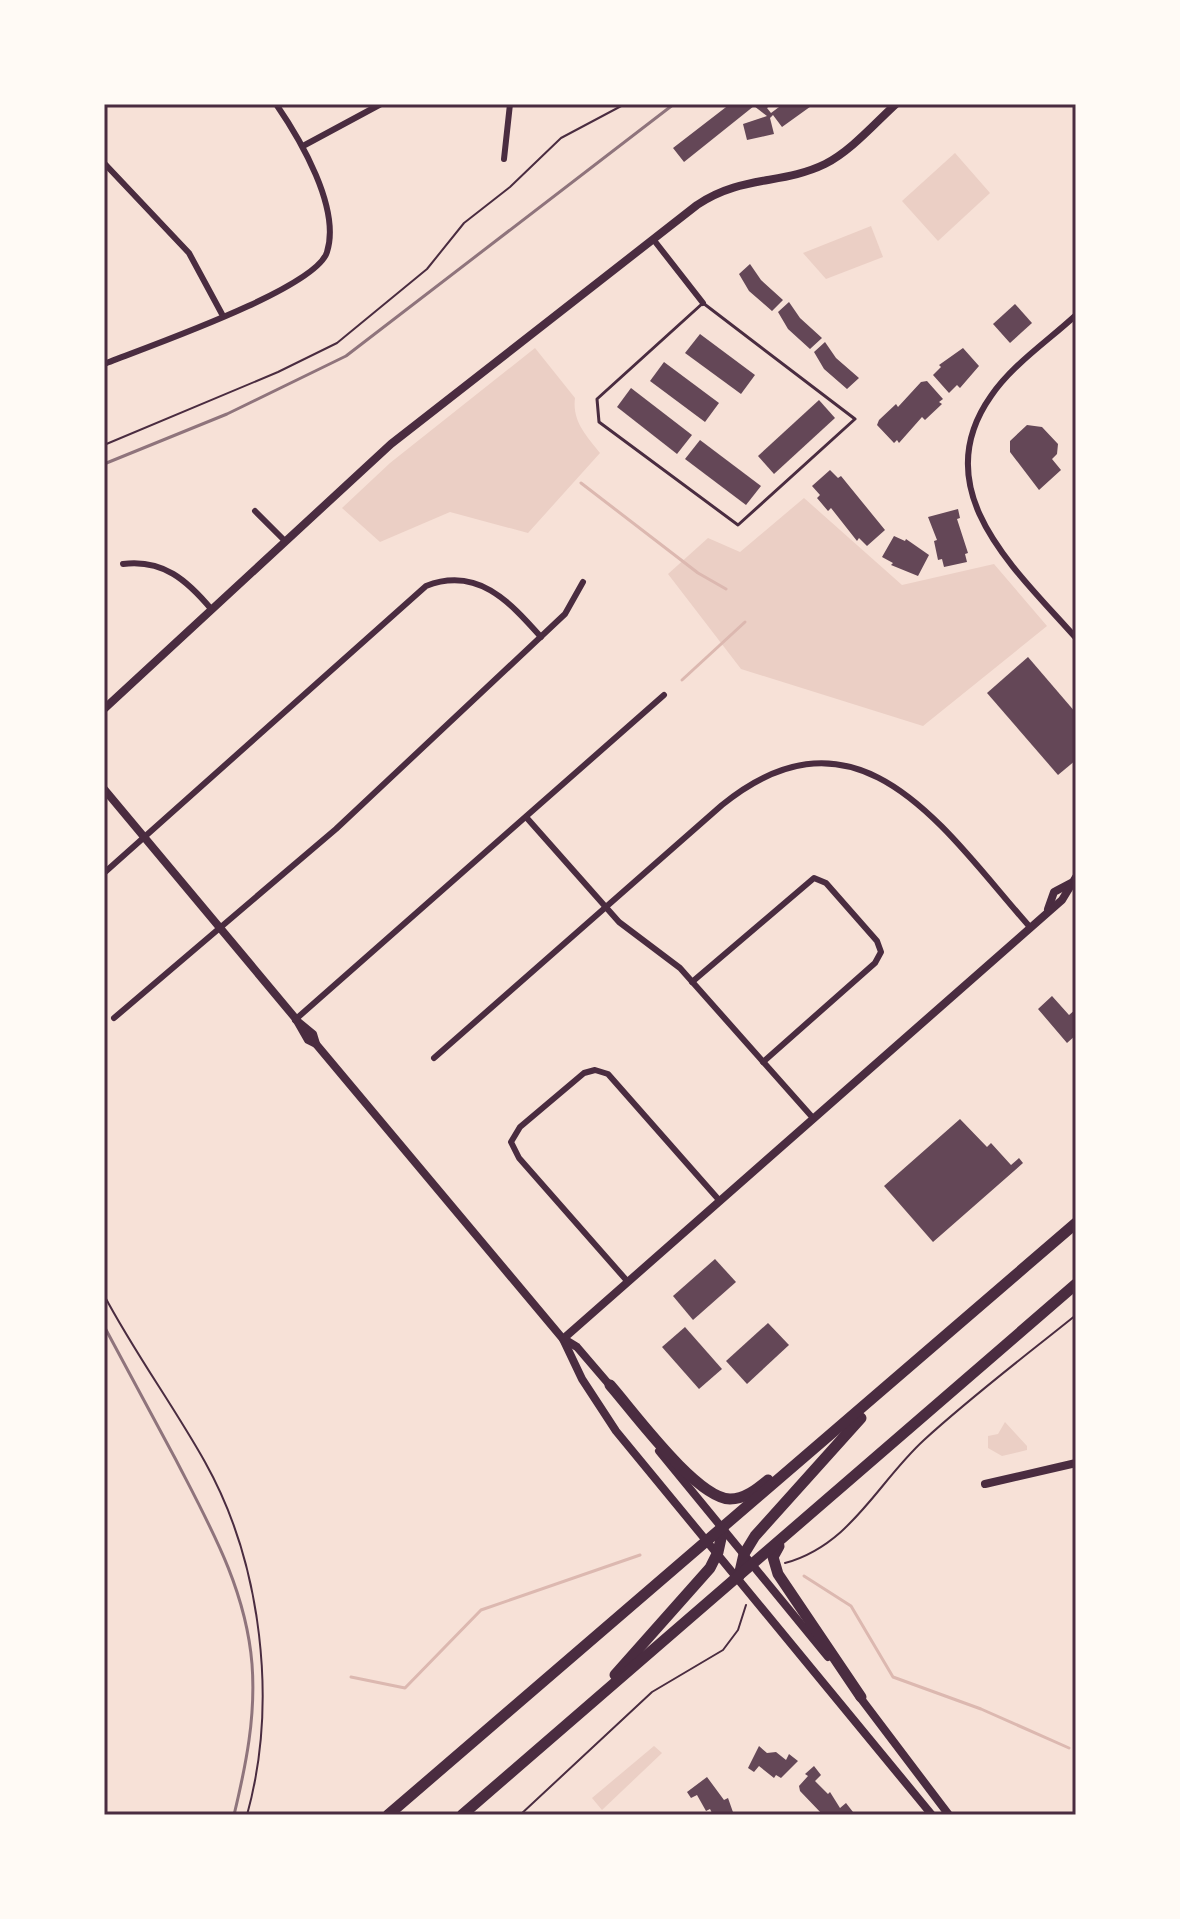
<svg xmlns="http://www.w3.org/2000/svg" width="1180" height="1919" font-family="Literata,serif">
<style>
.green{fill:#ebcfc5}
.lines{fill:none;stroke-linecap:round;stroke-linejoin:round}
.stream{stroke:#dcb8b0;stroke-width:3}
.building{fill:#644757}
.path{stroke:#4a2c40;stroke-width:2}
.service{stroke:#4a2c40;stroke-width:3}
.minor{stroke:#4a2c40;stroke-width:6}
.tertiary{stroke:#4a2c40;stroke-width:8}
.trunk{stroke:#4a2c40;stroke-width:11}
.rail{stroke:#8f747c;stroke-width:3}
.neatline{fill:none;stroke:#4a2c40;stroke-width:3}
</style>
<rect width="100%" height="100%" fill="#f7e1d7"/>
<g class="green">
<polygon points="955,153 990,193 938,241 902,201"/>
<polygon points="871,226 883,257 826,279 803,253"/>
<path d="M535,348L575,398C572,421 586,435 600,453L528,533L450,512L380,542L342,508L390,463Z"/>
<polygon points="804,498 902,585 994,564 1047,626 923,726 741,669 668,574 708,538 740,552"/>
<polygon points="1005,1422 1027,1446 1027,1450 1002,1456 988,1448 988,1436 998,1434"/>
<polygon points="654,1746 662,1753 602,1810 592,1798"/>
</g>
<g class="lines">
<g class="stream">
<polyline points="581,483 698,573 726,589"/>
<polyline points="682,680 745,622"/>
<polyline points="804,1576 851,1606 893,1677 981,1709 1069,1748"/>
<polyline points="351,1677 405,1688 481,1610 640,1555"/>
</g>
</g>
<g class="building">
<polygon points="730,104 772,104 767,108 771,113 783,104 814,104 782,127 773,115 770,118 774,134 747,140 743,124 767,116 754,106 684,162 673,148"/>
<polygon points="750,264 761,280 783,300 772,311 749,291 739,274"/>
<polygon points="789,302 800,318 822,338 810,349 788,329 778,312"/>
<polygon points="1015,304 1032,323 1010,343 993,324"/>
<polygon points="700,334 755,375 741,394 685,353"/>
<polygon points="825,342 836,358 859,378 847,389 824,369 814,352"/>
<polygon points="963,348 979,366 960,388 957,385 949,393 933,375 941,367 939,365"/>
<polygon points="664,362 719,403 705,422 650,381"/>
<polygon points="927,381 943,399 939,402 942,404 925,420 922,417 899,443 897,440 894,443 877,425 879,420 896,404 898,407 921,382"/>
<polygon points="631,388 692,435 677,454 617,407"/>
<polygon points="819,400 835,418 774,474 758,456"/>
<polygon points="1027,425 1042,427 1058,444 1057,454 1052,459 1061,470 1039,490 1010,452 1010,441"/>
<polygon points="700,440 761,486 746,505 685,459"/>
<polygon points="830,470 838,478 841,476 885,530 867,546 859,538 857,541 831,508 828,511 817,498 820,495 812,486"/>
<polygon points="958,509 960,518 957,519 968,553 965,554 967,562 944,567 942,559 938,560 934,541 937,540 928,517"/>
<polygon points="894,536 905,541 906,539 929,555 918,576 891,565 893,563 882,557"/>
<polygon points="1028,657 1076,713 1076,760 1058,775 987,693"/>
<polygon points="1052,996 1069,1015 1076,1009 1076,1035 1067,1043 1038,1009"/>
<polygon points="960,1119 987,1147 991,1143 1011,1165 1019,1158 1023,1163 933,1242 884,1186"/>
<polygon points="715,1259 736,1282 693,1320 673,1296"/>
<polygon points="768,1323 789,1345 747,1384 726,1361"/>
<polygon points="685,1327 722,1369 699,1389 662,1347"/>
<polygon points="759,1746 767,1753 776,1752 786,1760 789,1754 798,1761 781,1778 776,1775 774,1778 759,1766 754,1772 748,1768"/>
<polygon points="814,1766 821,1775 815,1781 828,1794 830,1792 840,1808 846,1803 853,1812 849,1815 823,1815 800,1791 799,1786 808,1776 805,1774"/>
<polygon points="707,1777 724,1800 728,1798 734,1815 713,1815 710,1809 706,1811 697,1795 691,1798 687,1792"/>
</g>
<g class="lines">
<g class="path">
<polyline points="104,445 278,372 337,343 427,269 464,223 510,187 561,138 625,104"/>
<path d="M104,1295C134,1352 173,1405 205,1462C262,1564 278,1703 247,1815"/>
<path d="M785,1563C851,1545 877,1483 924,1440C972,1396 1025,1356 1076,1315"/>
<polyline points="520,1815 652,1692 723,1650 738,1630 746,1605"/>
</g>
<polygon class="service" points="703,303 855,419 738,525 599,422 597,399"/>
<g class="minor">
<polyline points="303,146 381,104"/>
<polyline points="504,159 510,104"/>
<polyline points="104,163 189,253 223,316"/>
<polyline points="653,239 703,303"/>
<path d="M1076,315C1048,341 1013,364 991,396C924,491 1017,571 1076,638"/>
<path d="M104,364C144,348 316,289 327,252C341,208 300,139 276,104"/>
<polyline points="255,511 284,540"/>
<path d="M123,564C163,559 187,580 212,610"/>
<polyline points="526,817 619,922 680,968 813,1118"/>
<path d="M104,873L426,586C477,566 509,601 541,637"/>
<polyline points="692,982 814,878 826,883 877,941 881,952 875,963 763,1062"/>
<polyline points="114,1018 336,829 565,614 583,582"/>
<polyline points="296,1019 664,695"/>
<path d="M434,1058L722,805C860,693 945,831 1029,926"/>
<polyline points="628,1282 519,1158 511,1142 520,1127 584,1073 595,1070 608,1074 719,1200"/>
</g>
<g class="tertiary">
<path d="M104,709L391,444L697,205C741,175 782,185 825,164C851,151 875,123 896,104"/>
<polyline points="104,789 296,1019 308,1040 316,1044 563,1339 582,1379 616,1431 932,1815"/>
<polyline points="1048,909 1054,892 1071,883"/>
<polyline points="296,1020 313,1034 316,1044"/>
<polyline points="563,1339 1062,900 1076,877"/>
<polyline points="564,1339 577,1347 613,1389"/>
<polyline points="659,1451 828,1657"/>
<polyline points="985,1484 1076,1463"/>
<polyline points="859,1696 949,1815"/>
</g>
<g class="trunk">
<path d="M610,1385C633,1411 696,1498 730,1499C745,1499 757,1489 768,1480"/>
<polyline points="779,1546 773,1557 778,1574 861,1697"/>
<polyline points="739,1576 744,1554 755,1536 861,1418"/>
<polyline points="615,1675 710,1568 718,1552 723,1529"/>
<polyline points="388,1815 1076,1223"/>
<polyline points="462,1815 1076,1284"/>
</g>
<g class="rail">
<polyline points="104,464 227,414 346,356 674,104"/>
<path d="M104,1326C128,1371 152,1416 176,1460C210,1526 246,1589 252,1664C256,1716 246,1765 234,1815"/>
</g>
</g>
<rect width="1180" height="1919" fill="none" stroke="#fffaf5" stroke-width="212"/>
<rect x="106" y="106" width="968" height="1707" class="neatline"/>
</svg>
